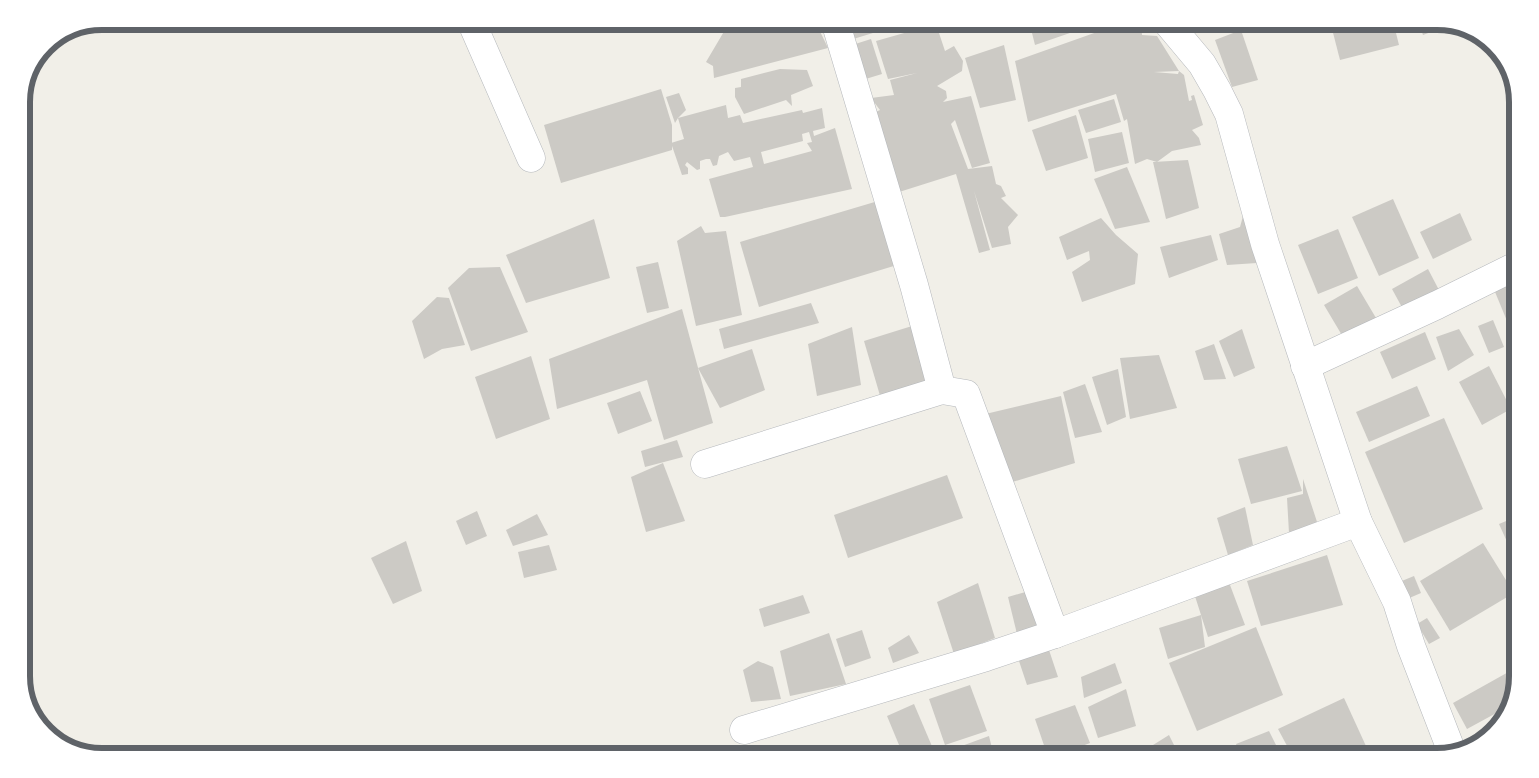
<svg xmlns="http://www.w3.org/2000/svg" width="1539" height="778" font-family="'Noto Sans',sans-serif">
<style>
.building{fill:#cccac5;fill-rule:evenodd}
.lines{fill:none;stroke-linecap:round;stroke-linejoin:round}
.minor-casing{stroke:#b5b8bc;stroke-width:29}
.minor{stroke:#fff;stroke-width:28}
.rim{fill:none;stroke:#5f6368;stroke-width:6}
</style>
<rect width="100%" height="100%" fill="#f1efe8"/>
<g class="building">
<polygon points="733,21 815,21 828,48 714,78 713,66 706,62 729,23"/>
<polygon points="844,21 909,21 909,22 850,40"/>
<polygon points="1029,21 1102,21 1102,22 1035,45"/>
<polygon points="1128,21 1141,21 1142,35 1157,36 1179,71 1154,72 1178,74 1179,71 1184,75 1189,101 1192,100 1191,96 1194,95 1203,125 1192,130 1199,138 1201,145 1172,151 1157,162 1147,159 1135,164 1127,119 1124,121 1116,94 1028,122 1015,61"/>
<polygon points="1330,21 1393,21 1399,45 1340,60"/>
<polygon points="1418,21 1437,21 1446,23 1447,26 1423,35"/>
<polygon points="936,24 945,51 954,46 963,61 962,71 937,86 946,91 947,98 943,102 971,96 990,163 972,168 955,120 951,124 968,169 992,166 996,184 1001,186 1006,196 1001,198 1018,215 1008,227 1011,244 992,248 974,191 990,250 979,253 956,174 896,193 867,116 880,110 871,98 894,95 890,80 917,73 888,79 876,41"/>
<polygon points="1241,30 1258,80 1232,87 1215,40"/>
<polygon points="871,39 882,74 859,81 849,46"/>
<polygon points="1004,45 1016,100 980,108 965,58"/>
<polygon points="780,69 807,70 813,86 791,95 792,106 786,100 744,114 735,97 735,88 741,87 741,79"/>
<polygon points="661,89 672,125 672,150 561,183 544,125"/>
<path d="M679,93L686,110L678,118L726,105L728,118L740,115L743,123L802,110L803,113L822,108L825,128L813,131L814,136L835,128L852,189L725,217H720L709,179L753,167L750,157L734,161L728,152L719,156L717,165L713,166L710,159H706L700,161V169L697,170L687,162L685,165L688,168V174L682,175L671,143L684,139L678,118L675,123L666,97ZM809,132L812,142L807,143L812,151L764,164L761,152L803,141L802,134Z"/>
<polygon points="1114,99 1121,122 1086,133 1078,110"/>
<polygon points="1076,115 1088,158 1046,171 1032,130"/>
<polygon points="1122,132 1129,163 1095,172 1088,139"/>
<polygon points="1188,160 1199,208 1166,219 1153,162"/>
<polygon points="1127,167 1150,222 1115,229 1094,179"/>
<polygon points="1393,199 1419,258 1379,276 1352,217"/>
<polygon points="878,201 897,265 759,307 740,242"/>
<polygon points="1460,213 1472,240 1433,259 1420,232"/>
<polygon points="1243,216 1257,263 1227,265 1219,234 1240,227"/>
<polygon points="1101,218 1116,235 1138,254 1135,284 1082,302 1072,272 1090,260 1089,251 1067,260 1059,237"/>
<polygon points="594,219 610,278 526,303 506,255"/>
<polygon points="701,226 705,233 726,231 742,315 696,326 677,241"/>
<polygon points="1338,229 1358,278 1318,294 1298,245"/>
<polygon points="1211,235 1218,260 1169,278 1160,247"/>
<polygon points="658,262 669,308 647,313 636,267"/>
<polygon points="500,267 528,332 471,351 448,288 469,268"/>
<polygon points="1428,269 1440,292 1404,311 1392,289"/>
<polygon points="1518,277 1518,336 1514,338 1493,287"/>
<polygon points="1357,286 1376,318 1343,337 1324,305"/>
<polygon points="437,297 449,298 465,345 442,349 424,359 412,321"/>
<polygon points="811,303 819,323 724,349 719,329"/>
<polygon points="682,309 713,423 664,440 647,380 557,409 549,359"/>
<polygon points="1493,320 1504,347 1489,353 1478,326"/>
<polygon points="912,326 929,384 881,399 864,341"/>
<polygon points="852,327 861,385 817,396 808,344"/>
<polygon points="1242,329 1255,368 1234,377 1219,341"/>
<polygon points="1459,329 1474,355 1448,371 1436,337"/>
<polygon points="1425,332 1436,359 1392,379 1380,352"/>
<polygon points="1214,344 1226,379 1204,380 1195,351"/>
<polygon points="752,349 765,390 720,408 698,368"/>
<polygon points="1159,355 1177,408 1130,419 1120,358"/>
<polygon points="531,356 550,419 496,439 475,377"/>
<polygon points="1489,366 1511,409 1482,425 1459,382"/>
<polygon points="1118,369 1126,417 1107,425 1092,377"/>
<polygon points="1085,384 1102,432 1075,438 1063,392"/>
<polygon points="1417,386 1430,416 1369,442 1356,412"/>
<polygon points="640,391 652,421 618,434 607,403"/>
<polygon points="1061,396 1075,463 1006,484 977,416"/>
<polygon points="1444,418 1483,509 1404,543 1365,452"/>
<polygon points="677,440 683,457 645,467 641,451"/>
<polygon points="1287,446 1302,491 1251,504 1238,459"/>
<polygon points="663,463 685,521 646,532 631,477"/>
<polygon points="947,475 963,518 848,558 834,515"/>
<polygon points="1303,479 1319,528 1289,533 1287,498 1303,494"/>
<polygon points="1245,507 1253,545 1228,555 1217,518"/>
<polygon points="477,511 487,536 466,545 456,521"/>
<polygon points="537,514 548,535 513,546 506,530"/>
<polygon points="1518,516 1518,566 1499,524"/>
<polygon points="406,541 422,591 393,604 371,558"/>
<polygon points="1483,543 1514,593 1450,631 1420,581"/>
<polygon points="549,545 557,570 524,578 518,552"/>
<polygon points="1327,555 1343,605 1261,626 1247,581"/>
<polygon points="1414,576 1421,593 1400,602 1392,585"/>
<polygon points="1227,577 1245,625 1208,637 1201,615 1205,647 1168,659 1159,628 1201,615 1194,593"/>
<polygon points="978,583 995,638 954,654 937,602"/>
<polygon points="1032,590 1045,626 1017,634 1008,597"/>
<polygon points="803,595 810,613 764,627 759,609"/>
<polygon points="1427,618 1440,638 1429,644 1417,624"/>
<polygon points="1256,627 1283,695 1197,731 1169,663"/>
<polygon points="862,630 871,658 845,667 836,639"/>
<polygon points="829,633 846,684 790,696 780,651"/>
<polygon points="909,635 919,653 893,663 888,648"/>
<polygon points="1045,638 1058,677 1027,685 1016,652"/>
<polygon points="758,661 773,667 781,699 751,702 743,670"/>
<polygon points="1115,663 1122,683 1084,698 1081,677"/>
<polygon points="1512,670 1517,679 1511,705 1467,729 1453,703"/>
<polygon points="970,685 987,731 945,745 929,699"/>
<polygon points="1126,689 1136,726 1098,738 1088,707"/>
<polygon points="1344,698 1371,757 1293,757 1278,729"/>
<polygon points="914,704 934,751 920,757 904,757 887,716"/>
<polygon points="1075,705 1090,743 1053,757 1048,757 1035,719"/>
<polygon points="1269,731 1282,757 1242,757 1236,744"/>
<polygon points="1169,735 1180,757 1134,757"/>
<polygon points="989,736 994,756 950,757 948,751"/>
<polygon points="898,749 901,757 877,757"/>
</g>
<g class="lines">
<defs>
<g id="minor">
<polyline points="471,21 531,158"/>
<polyline points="835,21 914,285 942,390 966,394 1055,634"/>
<polyline points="1166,21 1202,64 1217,90 1229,114 1265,244 1358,522 1397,602 1411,646 1452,752"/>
<polyline points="1305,366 1437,305 1518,265"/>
<polyline points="705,464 942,390"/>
<polyline points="744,730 986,657 1055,634 1358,522"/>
</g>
</defs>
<use href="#minor" class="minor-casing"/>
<use href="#minor" class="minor"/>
</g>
<path d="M0 0H1539V778H0ZM102 30H1437A72 72 0 0 1 1509 102V676A72 72 0 0 1 1437 748H102A72 72 0 0 1 30 676V102A72 72 0 0 1 102 30Z" fill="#fff" fill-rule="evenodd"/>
<path class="rim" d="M102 30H1437A72 72 0 0 1 1509 102V676A72 72 0 0 1 1437 748H102A72 72 0 0 1 30 676V102A72 72 0 0 1 102 30Z"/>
</svg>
